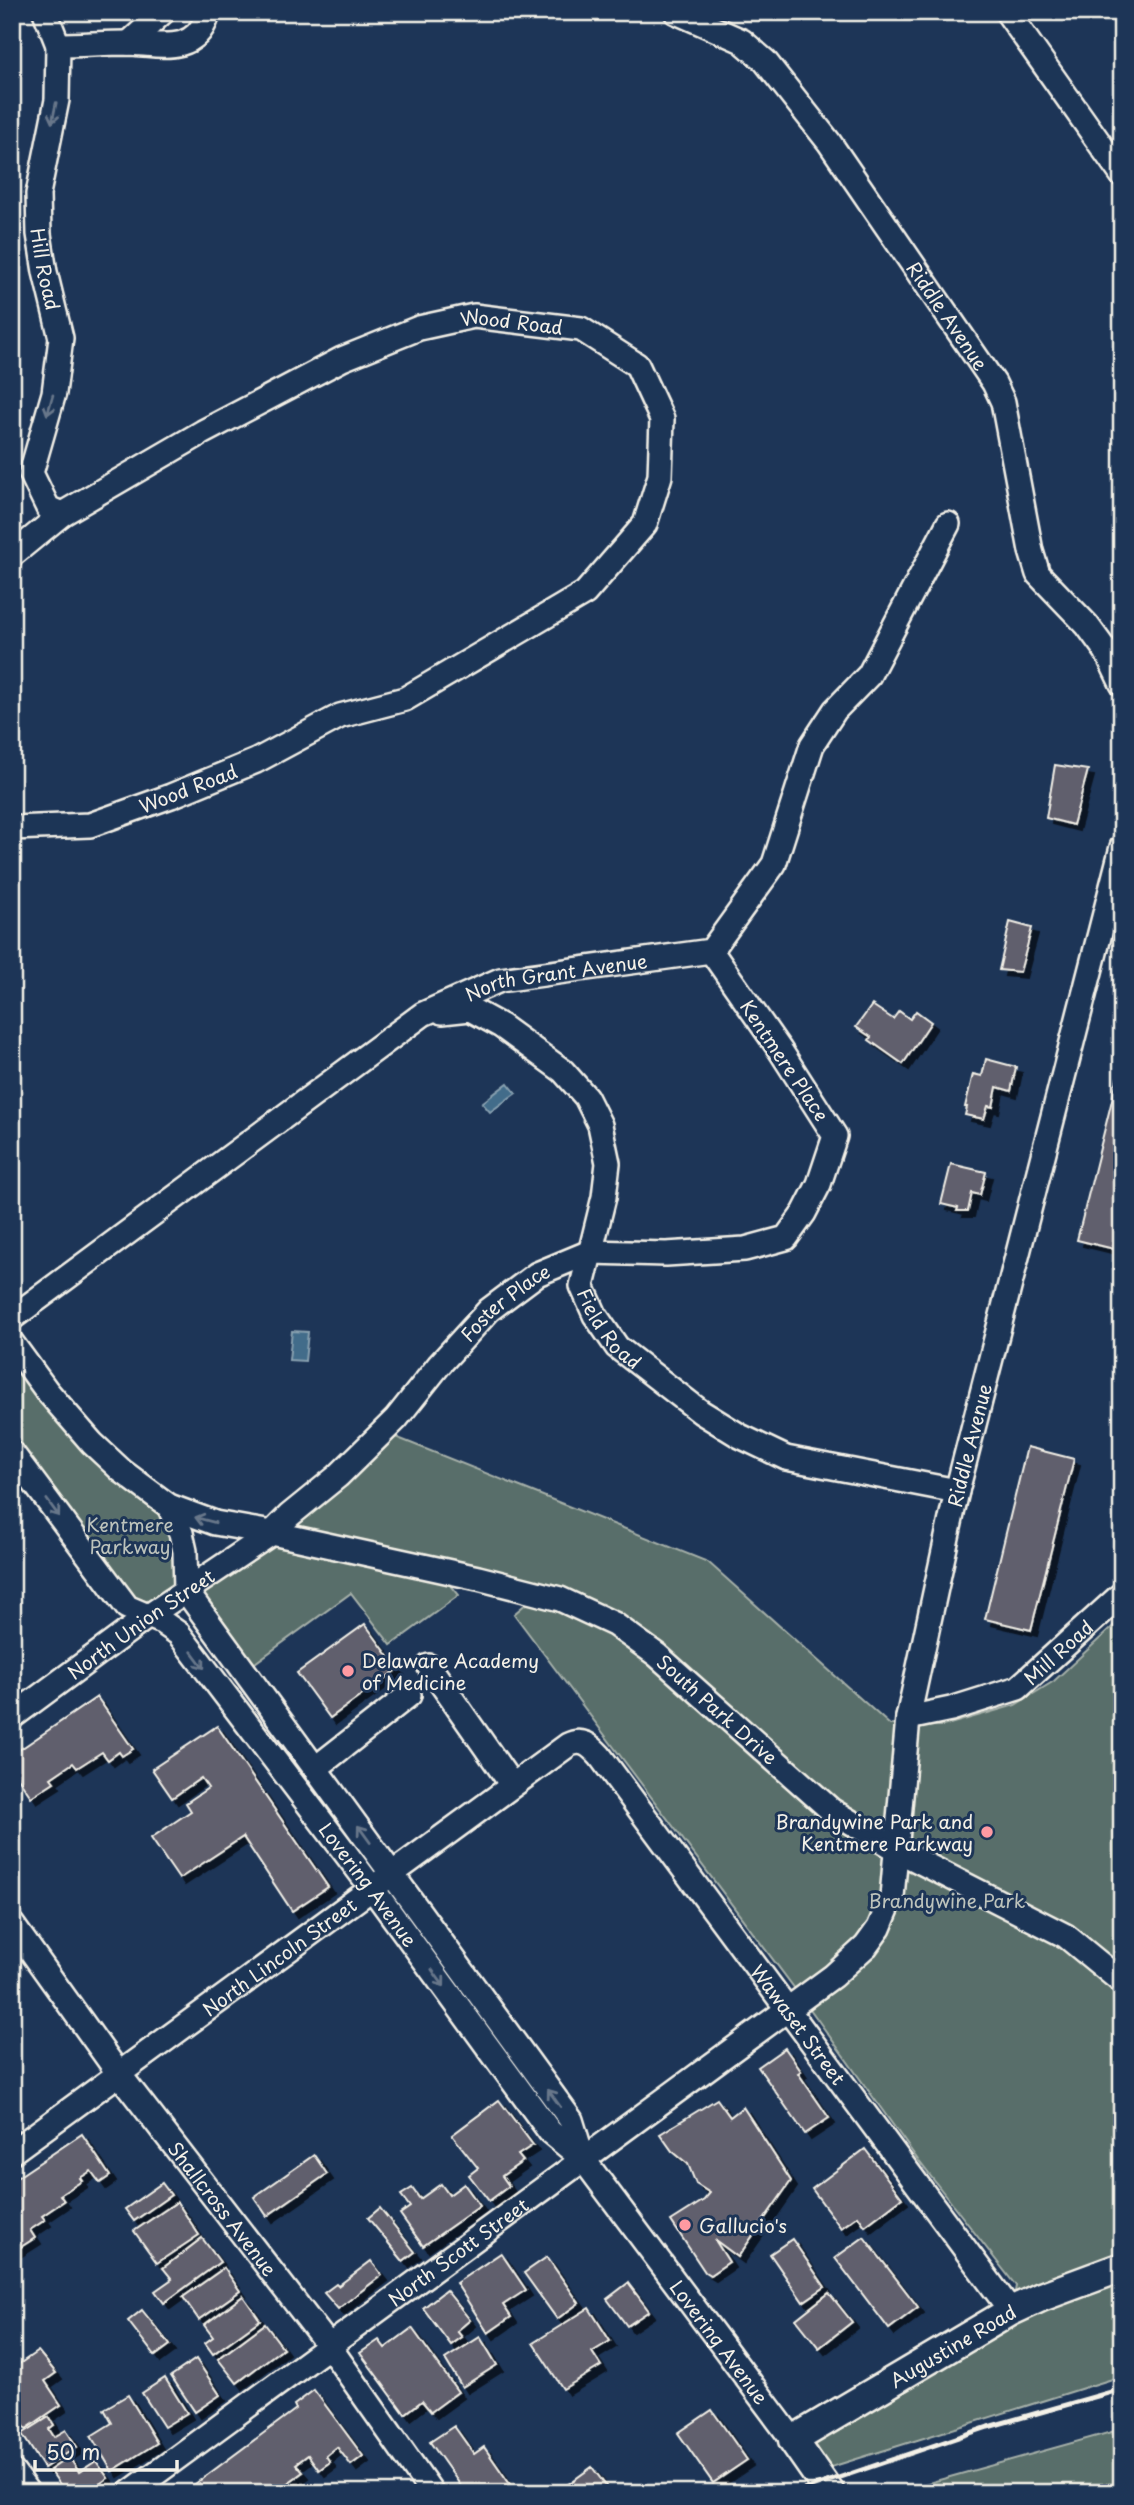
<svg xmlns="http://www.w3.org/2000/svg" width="1134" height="2505" font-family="'Playpen Sans',sans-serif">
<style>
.green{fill:#586e6a;stroke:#a6b0a9;stroke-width:2}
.water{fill:#426c8a;stroke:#89a1b0;stroke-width:2}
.building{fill:#615e6d;stroke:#f4f1e8;stroke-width:2;filter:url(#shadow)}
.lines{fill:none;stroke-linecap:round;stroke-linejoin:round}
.minor-casing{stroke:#f4f1e8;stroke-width:28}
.tertiary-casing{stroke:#f4f1e8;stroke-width:33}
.minor{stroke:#1d3557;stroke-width:23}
.tertiary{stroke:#1d3557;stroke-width:28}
.rail{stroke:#f4f1e8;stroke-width:5}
.oneway{stroke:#68778a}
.poi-dot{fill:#ff9aa2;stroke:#1d3557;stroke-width:2.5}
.labels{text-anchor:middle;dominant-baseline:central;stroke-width:6;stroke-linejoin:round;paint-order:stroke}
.street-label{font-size:19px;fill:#f4f1e8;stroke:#1d3557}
.park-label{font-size:19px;fill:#bdc3bc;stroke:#1d3557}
.poi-label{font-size:19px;fill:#f4f1e8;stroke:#1d3557;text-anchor:start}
</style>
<defs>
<filter id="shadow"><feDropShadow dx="6" dy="6" stdDeviation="0" flood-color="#0009"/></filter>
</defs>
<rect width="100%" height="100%" fill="#1d3557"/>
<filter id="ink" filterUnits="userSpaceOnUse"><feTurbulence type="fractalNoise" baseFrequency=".0143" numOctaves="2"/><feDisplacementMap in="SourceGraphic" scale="14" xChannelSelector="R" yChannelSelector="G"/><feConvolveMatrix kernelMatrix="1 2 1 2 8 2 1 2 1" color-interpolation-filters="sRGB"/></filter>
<g filter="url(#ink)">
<g class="green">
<polygon points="12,1343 47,1391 169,1506 186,1590 383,1432 708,1562 890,1725 943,1726 1015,1705 1054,1681 1122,1618 1122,2376 815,2472 793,2440 1011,2312 1016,2286 918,2160 810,2009 514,1614 528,1602 449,1583 459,1595 391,1645 351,1593 244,1671 186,1592 147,1617 12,1453"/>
<polygon points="1122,2429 1122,2493 893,2493 896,2492"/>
</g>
<g class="water">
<polygon points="508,1083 516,1093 490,1112 482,1103"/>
<polygon points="292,1331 308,1332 305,1361 289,1360"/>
</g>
<g class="building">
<polygon points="1055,765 1088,770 1073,825 1046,818"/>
<polygon points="1010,922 1032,928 1020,972 999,970"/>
<polygon points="872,1005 893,1019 899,1011 910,1019 916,1011 931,1022 903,1064 869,1040 871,1037 856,1027"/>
<polygon points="986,1059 1016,1067 1011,1091 997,1087 993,1107 988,1106 984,1119 965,1115 967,1107 965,1107 973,1074 982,1076"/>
<polygon points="1120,1068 1122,1068 1122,1251 1077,1240"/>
<polygon points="951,1164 986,1172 980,1195 972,1193 968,1211 957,1211 958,1208 941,1204"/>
<polygon points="1027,1447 1074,1459 1031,1630 985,1619"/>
<polygon points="365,1624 398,1669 330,1718 297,1673"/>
<polygon points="97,1697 133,1749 122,1756 119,1752 108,1760 102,1752 77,1768 73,1763 51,1778 54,1782 31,1797 12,1769 12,1755"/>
<polygon points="217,1726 328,1887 292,1911 243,1837 179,1879 151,1838 191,1811 186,1803 208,1788 201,1778 172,1798 152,1769"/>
<polygon points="785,2048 801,2071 798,2073 829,2118 805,2134 758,2067"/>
<polygon points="717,2099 730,2117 743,2107 791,2181 738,2257 715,2240 729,2262 710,2275 705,2272 671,2221 704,2200 710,2193 696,2184 688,2164 672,2151 660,2134"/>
<polygon points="499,2100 533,2145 518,2155 523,2161 502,2176 509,2186 489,2201 469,2175 478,2168 452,2135"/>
<polygon points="82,2134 110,2176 100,2183 91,2171 80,2178 82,2181 60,2195 64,2201 42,2216 45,2220 30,2230 35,2238 13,2252 12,2181"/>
<polygon points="865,2149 902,2198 865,2226 858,2216 841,2228 812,2189"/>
<polygon points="314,2155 327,2174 267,2216 254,2197"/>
<polygon points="162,2183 171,2195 134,2221 125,2209"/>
<polygon points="441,2184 449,2195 464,2184 480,2206 423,2246 400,2214 410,2207 401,2195 412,2188 420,2199"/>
<polygon points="177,2202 199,2235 157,2263 134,2231"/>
<polygon points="380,2208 415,2252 403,2261 368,2218"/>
<polygon points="864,2237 918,2307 889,2329 835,2258"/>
<polygon points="202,2238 220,2262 164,2303 155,2291 172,2279 163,2268"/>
<polygon points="792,2239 825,2287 803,2302 770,2254"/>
<polygon points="501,2253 526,2290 503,2305 511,2317 488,2333 456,2283"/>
<polygon points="547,2257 579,2303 557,2319 524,2273"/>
<polygon points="371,2261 382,2275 338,2309 324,2293 336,2284 338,2286"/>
<polygon points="224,2268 240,2291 199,2320 183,2297"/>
<polygon points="628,2283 649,2311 627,2326 607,2299"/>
<polygon points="446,2290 470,2320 457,2331 462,2337 451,2345 423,2308"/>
<polygon points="829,2293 852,2322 819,2348 796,2319"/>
<polygon points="243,2296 260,2320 213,2354 205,2343 213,2337 204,2325"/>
<polygon points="589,2308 610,2341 592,2352 601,2366 563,2389 533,2343"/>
<polygon points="142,2310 170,2345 155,2356 128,2321"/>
<polygon points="265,2324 283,2348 237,2383 218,2359"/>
<polygon points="412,2328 458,2392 431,2412 422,2401 405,2414 360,2353 379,2340 385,2348"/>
<polygon points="480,2337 497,2365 462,2387 445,2359"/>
<polygon points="38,2351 56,2373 45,2381 61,2405 26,2429 12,2409 12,2369"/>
<polygon points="196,2359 220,2395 195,2412 171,2376"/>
<polygon points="165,2378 187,2413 164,2427 142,2393"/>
<polygon points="314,2390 363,2456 351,2465 337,2447 326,2456 330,2462 319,2470 308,2455 296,2464 303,2472 274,2493 183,2493 296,2409 294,2405"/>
<polygon points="128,2395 157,2443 112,2471 91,2436 112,2423 104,2409"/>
<polygon points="712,2410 747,2460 713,2483 678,2433"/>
<polygon points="49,2417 54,2425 49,2429 54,2437 66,2430 77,2447 44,2468 22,2434"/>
<polygon points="454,2426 474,2454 484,2447 516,2493 466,2493 430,2442"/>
<polygon points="69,2457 79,2472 96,2461 108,2478 87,2493 66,2493 50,2470"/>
<polygon points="592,2467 611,2493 556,2493"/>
</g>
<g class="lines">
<defs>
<g id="minor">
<path id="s1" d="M45,12L58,45L57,100L38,194L39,234L45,272L61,338L54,393L31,473L48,508L62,514"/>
<path id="s2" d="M676,12L742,41L765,61L829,142L994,383L1003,402L1031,551L1038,574L1087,625L1106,651L1122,684"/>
<polyline points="1007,12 1122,175"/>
<polyline points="129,43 163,12"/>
<path d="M58,45C81,45 105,43 128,43C159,44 194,55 207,17L203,12"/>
<path id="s3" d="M12,555L62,514L203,432L342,359L419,328L474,316L581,329L637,365L662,419L660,476L645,524L585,593L405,699L340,716L256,761L171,796L90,825L12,828"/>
<path id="s4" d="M442,1012L470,1009L501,1026L563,1071L586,1097L600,1125L608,1163L604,1197L582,1286L595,1315L617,1347L701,1412L740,1436L786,1458L957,1491"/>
<path id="s5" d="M12,1318L423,1014L500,980L711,951L774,864L812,745L835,710L869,675L948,524"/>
<path id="s6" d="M12,1343L47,1391L92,1443L122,1471L169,1506L215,1523L272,1533L478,1578L560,1599L614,1624L657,1655L831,1810L897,1850L1066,1936L1122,1982"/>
<path id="s7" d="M12,1453L127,1607L162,1622L179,1634L372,1888L550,2132L583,2159L793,2440"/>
<polyline points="169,1506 181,1533 185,1551 186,1591 571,2120 583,2159"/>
<polyline points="429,1666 512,1785"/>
<path id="s8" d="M12,1717L147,1617L272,1533L290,1515L338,1476L396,1419L439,1365L489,1310L537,1274L590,1252L666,1254L745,1249L786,1238L804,1213L819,1184L835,1136L780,1050L711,951"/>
<path id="s9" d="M908,1718L951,1709L1018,1688L1122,1594"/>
<polyline points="316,1768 409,1695"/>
<path id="s10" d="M12,1924L119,2074L329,2346L432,2493"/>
<path id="s11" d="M12,2152L568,1745C582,1738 590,1745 600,1756L1011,2311"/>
<polyline points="12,2471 28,2493"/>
<path id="s12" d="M129,2493L833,1976L866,1946L879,1928L892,1897L908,1718L957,1491L1122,847"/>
</g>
<g id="tertiary">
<path id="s13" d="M830,2493L793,2440L1011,2311L1041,2297L1122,2267"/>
</g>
</defs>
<use href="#minor" class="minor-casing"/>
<use href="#tertiary" class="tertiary-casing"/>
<use href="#minor" class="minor"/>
<use href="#tertiary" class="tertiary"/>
<polyline class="rail" points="794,2493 988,2427 1122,2389"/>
</g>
<defs><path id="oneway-shaft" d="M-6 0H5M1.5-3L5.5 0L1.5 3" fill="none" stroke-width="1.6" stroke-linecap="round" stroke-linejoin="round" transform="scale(1.75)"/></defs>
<g class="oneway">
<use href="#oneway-shaft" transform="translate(54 113) rotate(102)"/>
<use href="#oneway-shaft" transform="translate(50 405) rotate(106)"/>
<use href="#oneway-shaft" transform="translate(53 1508) rotate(54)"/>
<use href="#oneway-shaft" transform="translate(205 1520) rotate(-165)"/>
<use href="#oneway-shaft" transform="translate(198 1660) rotate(53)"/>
<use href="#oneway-shaft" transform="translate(364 1834) rotate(-126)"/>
<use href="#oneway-shaft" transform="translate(438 1978) rotate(54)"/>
<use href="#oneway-shaft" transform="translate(554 2098) rotate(-126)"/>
</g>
</g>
<g class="poi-dot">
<circle cx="348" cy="1671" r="7"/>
<circle cx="987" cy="1832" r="7"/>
<circle cx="685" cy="2225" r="7"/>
</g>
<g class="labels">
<g class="street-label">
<text stroke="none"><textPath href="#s1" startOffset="262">Hill Road</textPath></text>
<text stroke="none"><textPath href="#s2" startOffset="416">Riddle Avenue</textPath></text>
<text stroke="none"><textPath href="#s3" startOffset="562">Wood Road</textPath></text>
<text transform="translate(188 788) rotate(-21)">Wood Road</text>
<text stroke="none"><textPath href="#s5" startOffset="651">North Grant Avenue</textPath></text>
<text transform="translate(785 1060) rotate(56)">Kentmere Place</text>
<text stroke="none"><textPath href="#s8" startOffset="648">Foster Place</textPath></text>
<text stroke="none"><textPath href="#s4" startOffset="422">Field Road</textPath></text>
<text stroke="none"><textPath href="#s12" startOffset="1433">Riddle Avenue</textPath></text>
<text stroke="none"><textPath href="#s8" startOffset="159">North Union Street</textPath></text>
<text stroke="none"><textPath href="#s9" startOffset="168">Mill Road</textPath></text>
<text stroke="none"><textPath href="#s6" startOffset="824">South Park Drive</textPath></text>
<text stroke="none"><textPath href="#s7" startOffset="565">Lovering Avenue</textPath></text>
<text stroke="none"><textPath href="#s11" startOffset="331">North Lincoln Street</textPath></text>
<text stroke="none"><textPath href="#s11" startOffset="1060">Wawaset Street</textPath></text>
<text stroke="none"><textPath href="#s10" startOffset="354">Shallcross Avenue</textPath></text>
<text stroke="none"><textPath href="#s12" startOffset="408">North Scott Street</textPath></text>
<text stroke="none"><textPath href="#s7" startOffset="1143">Lovering Avenue</textPath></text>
<text stroke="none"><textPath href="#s13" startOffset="250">Augustine Road</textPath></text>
</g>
<g class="park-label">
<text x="130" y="1524">Kentmere<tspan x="130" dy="22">Parkway</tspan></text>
<text x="947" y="1900">Brandywine Park</text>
</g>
<g class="poi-label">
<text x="362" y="1660">Delaware Academy<tspan x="362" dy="22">of Medicine</tspan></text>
<text x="973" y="1821" text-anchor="end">Brandywine Park and<tspan x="973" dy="22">Kentmere Parkway</tspan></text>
<text x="699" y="2225">Gallucio's</text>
</g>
</g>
<rect width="1134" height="2505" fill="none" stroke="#1d3557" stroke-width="42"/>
<rect x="21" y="21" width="1092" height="2463" fill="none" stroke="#f4f1e8" stroke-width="2.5" filter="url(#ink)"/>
<path d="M35 2460v10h142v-10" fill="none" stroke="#f4f1e8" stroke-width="3.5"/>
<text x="46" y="2460" font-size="21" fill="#f4f1e8" stroke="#1d3557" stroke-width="5" paint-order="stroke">50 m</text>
</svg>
